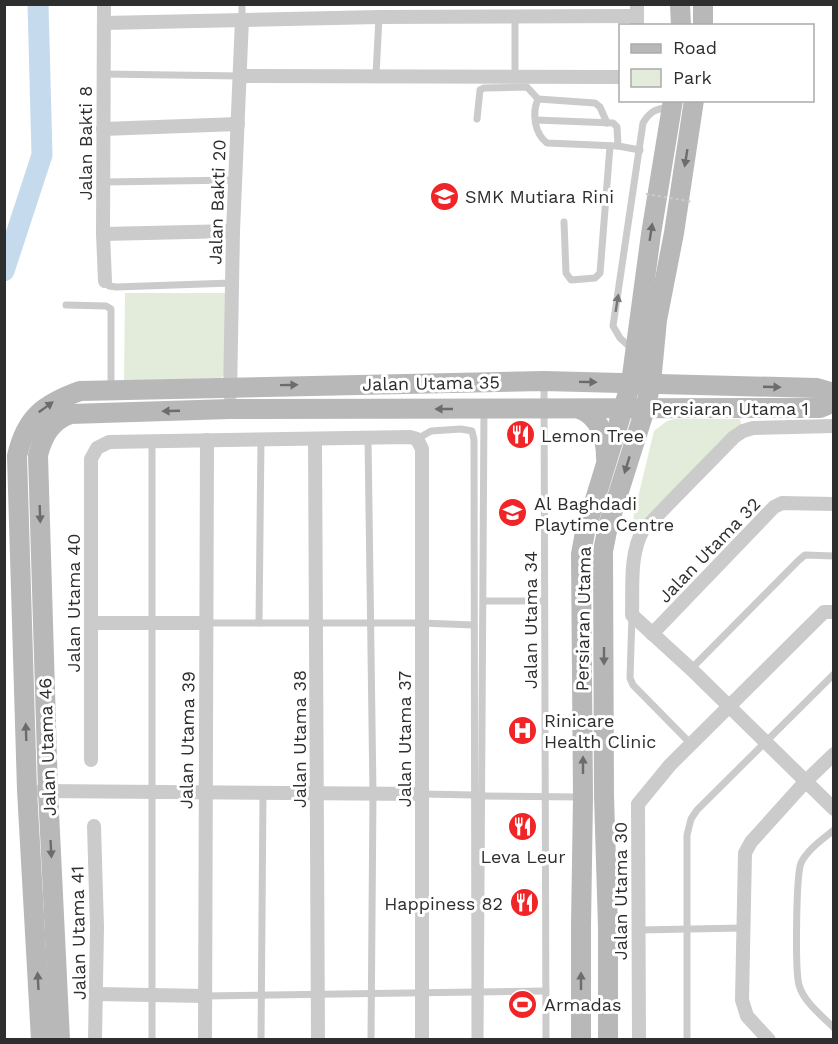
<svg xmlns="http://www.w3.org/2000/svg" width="838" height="1044" font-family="'Work Sans',sans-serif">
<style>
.green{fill:#e3ecda}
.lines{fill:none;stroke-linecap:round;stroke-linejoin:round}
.river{stroke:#c5dbed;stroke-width:21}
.lane{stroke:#cbcbcb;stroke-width:7}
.street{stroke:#cbcbcb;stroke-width:14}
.secondary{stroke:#b8b8b8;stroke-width:20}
.path-bridge{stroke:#cbcbcb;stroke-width:2;stroke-dasharray:3 3;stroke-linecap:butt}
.oneway{fill:#6c6c6c}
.oneway2{fill:#757575}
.labels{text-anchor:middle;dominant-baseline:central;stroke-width:6;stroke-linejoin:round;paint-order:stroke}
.street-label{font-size:18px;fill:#2e2e2e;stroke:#fff}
.poi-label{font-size:18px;fill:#2e2e2e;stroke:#fff;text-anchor:start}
</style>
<rect width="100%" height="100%" fill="#fff"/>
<g class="green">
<polygon points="125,293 227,293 225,374 220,379 124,385"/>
<polygon points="674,419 740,419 741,424 637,525 633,521 634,514 654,431 667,421"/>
</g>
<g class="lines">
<polyline class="river" points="4,271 42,155 38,4"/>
<g class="lane">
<polyline points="242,4 242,19"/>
<polyline points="515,16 515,76"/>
<polyline points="103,74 240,76"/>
<polyline points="376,75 379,17"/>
<polyline points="477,119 480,90 484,88 527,87 538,99"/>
<polyline points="536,120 613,123 617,127 618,146"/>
<path d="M607,123L600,107L595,103L538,99C532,113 534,133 547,143L618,146L640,150"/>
<polyline points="104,182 236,180"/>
<polyline points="564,222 566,273 571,280 595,278 600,273 610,146"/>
<polyline points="105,281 109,286 116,287 232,283"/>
<polyline points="66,305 106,306 111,309 111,388"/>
<path d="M632,349L620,338L613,326L643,123C650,111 656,109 669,107"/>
<polyline points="544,383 546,1040"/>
<polyline points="368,438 373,794 371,1040"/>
<polyline points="417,439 431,431 461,429 472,431 474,440 475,1040"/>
<polyline points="484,601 544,601"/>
<polyline points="632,615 630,678 633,685 691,744"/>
<polyline points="206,623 421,623 474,625"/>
<polyline points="259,623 261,439"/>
<polyline points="691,669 799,560 805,555 834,556"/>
<polyline points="422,794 474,795"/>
<polyline points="482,796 580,797"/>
<path d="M834,830C823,839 807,850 801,863C796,876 795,970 799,985C803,1001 822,1016 834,1028"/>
<polyline points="638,930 743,928"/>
<polyline points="480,992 546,991"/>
<polyline points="205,996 475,992"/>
<polyline points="152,1040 152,441"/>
<polyline points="261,1040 263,793"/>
<polyline points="480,1040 484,409"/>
<polyline points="687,1040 687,835 691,819 697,810 834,674"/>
</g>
<g class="street">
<polyline points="104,4 103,234 105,281"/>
<polyline points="104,23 379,17 637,16"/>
<polyline points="637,26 637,4"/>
<polyline points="240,76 620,77"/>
<polyline points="103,129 238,124"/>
<polyline points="103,234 233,231"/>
<polyline points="230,395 233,231 242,19"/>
<path d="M834,426L753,428L743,431L734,437L643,530C629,555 633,588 632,615L691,669L834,809"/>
<polyline points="315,439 318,1040"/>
<polyline points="91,623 206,623"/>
<polyline points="652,634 774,507 782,503 834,504"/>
<polyline points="91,760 91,459 97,448 109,442 410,437 417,439 422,449 422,1040"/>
<polyline points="41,791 422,794"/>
<polyline points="94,826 97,927 95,1040"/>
<polyline points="97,994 205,996"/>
<polyline points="205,1040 207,440"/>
<polyline points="639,1040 638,804 670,765 824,612 834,612"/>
<polyline points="769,1040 747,1016 742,1000 745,853 751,842 806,781 834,754"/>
</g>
<g class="secondary">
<polyline points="680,4 681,26"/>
<polyline points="703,26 703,4"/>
<path d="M580,409C601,418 606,438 606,458"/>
<path d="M41,1040L27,790L17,456C26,417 44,404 80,391L544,381L817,388L834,393"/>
<path d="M60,1040L48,791L38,455C43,436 51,421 70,414L230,409L820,408L834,402"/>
<polyline points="581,1040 581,926 583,797 581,554 585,532 631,383 651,234 673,100"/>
<polyline points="608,1040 608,928 604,796 603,551 608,526 645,409 651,383 657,320 674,233 694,100"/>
</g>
<polyline class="path-bridge" points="646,194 693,202"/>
</g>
<defs><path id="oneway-solid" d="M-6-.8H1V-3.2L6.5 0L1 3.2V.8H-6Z" transform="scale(1.5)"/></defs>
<g class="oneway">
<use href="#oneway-solid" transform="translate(686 158) rotate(99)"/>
<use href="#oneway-solid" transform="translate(651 232) rotate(-81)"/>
<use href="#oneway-solid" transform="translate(588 382) rotate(1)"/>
<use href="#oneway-solid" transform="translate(289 385) rotate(-1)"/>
<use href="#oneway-solid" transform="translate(772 387) rotate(2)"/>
<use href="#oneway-solid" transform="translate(46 407) rotate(-36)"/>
<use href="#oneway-solid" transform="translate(444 409) rotate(180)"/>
<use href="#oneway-solid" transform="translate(171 411) rotate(178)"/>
<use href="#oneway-solid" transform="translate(627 465) rotate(107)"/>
<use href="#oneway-solid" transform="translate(40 514) rotate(88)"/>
<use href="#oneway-solid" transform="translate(604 656) rotate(90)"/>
<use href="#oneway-solid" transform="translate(26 732) rotate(-92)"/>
<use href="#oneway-solid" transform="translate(583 765) rotate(-90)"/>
<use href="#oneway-solid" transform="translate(51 849) rotate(87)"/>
<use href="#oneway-solid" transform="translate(38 981) rotate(-93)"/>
<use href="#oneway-solid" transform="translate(581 981) rotate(-90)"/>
</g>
<use class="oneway2" href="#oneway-solid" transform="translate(617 303) rotate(-81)"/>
<defs>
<symbol id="school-disc" viewBox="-11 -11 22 22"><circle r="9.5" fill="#f02527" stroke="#fff"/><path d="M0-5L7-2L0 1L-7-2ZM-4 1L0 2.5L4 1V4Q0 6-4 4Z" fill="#fff"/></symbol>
<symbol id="restaurant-disc" viewBox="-11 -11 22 22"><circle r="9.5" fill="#f02527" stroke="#fff"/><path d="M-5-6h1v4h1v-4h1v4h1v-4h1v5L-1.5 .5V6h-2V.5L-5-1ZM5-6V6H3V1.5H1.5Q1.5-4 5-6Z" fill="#fff"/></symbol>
<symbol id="hospital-disc" viewBox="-11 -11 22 22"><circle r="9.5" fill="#f02527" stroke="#fff"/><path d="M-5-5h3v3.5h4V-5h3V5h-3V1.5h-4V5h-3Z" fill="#fff"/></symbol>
<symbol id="stadium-disc" viewBox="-11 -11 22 22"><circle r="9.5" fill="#f02527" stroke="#fff"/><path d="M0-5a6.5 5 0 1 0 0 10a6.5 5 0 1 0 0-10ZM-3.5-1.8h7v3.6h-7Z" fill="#fff"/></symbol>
</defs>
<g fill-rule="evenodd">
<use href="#school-disc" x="428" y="180" width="33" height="33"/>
<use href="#restaurant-disc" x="504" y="418" width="33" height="33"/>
<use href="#school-disc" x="496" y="496" width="33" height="33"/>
<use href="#hospital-disc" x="506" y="714" width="33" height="33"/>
<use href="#restaurant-disc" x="506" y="810" width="33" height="33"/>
<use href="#restaurant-disc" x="508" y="886" width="33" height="33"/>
<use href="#stadium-disc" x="506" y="988" width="33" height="33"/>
</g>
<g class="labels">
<g class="street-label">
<text transform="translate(85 143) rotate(-90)">Jalan Bakti 8</text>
<text transform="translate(217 202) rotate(-88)">Jalan Bakti 20</text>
<text transform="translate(431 383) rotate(-1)">Jalan Utama 35</text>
<text x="730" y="408">Persiaran Utama 1</text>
<text transform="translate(709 550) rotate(-46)">Jalan Utama 32</text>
<text transform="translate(73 603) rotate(-90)">Jalan Utama 40</text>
<text transform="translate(583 619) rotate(-89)">Persiaran Utama</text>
<text transform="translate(530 620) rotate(-90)">Jalan Utama 34</text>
<text transform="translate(299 739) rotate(-90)">Jalan Utama 38</text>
<text transform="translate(404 739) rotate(-90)">Jalan Utama 37</text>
<text transform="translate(187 740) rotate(-89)">Jalan Utama 39</text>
<text transform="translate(47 747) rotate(-92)">Jalan Utama 46</text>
<text transform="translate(620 891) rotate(-90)">Jalan Utama 30</text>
<text transform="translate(78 933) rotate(-91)">Jalan Utama 41</text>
</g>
<g class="poi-label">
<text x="465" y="196">SMK Mutiara Rini</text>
<text x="541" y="435">Lemon Tree</text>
<text x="534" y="503">Al Baghdadi<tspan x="534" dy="21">Playtime Centre</tspan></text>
<text x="544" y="720">Rinicare<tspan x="544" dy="21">Health Clinic</tspan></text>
<text x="523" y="856" text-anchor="middle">Leva Leur</text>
<text x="503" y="903" text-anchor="end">Happiness 82</text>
<text x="544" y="1004">Armadas</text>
</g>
</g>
<rect width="838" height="1044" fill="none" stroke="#2e2e2e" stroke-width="12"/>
<rect x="619" y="24" width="195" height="78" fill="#ffffff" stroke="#ababab" stroke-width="1.5"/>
<rect x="631" y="44" width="30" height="9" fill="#b8b8b8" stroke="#ababab" stroke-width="1.5"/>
<text x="673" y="54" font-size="18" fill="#2e2e2e">Road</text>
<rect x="631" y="69" width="30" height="18" fill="#e3ecda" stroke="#ababab" stroke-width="1.5"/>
<text x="673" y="84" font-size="18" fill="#2e2e2e">Park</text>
</svg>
